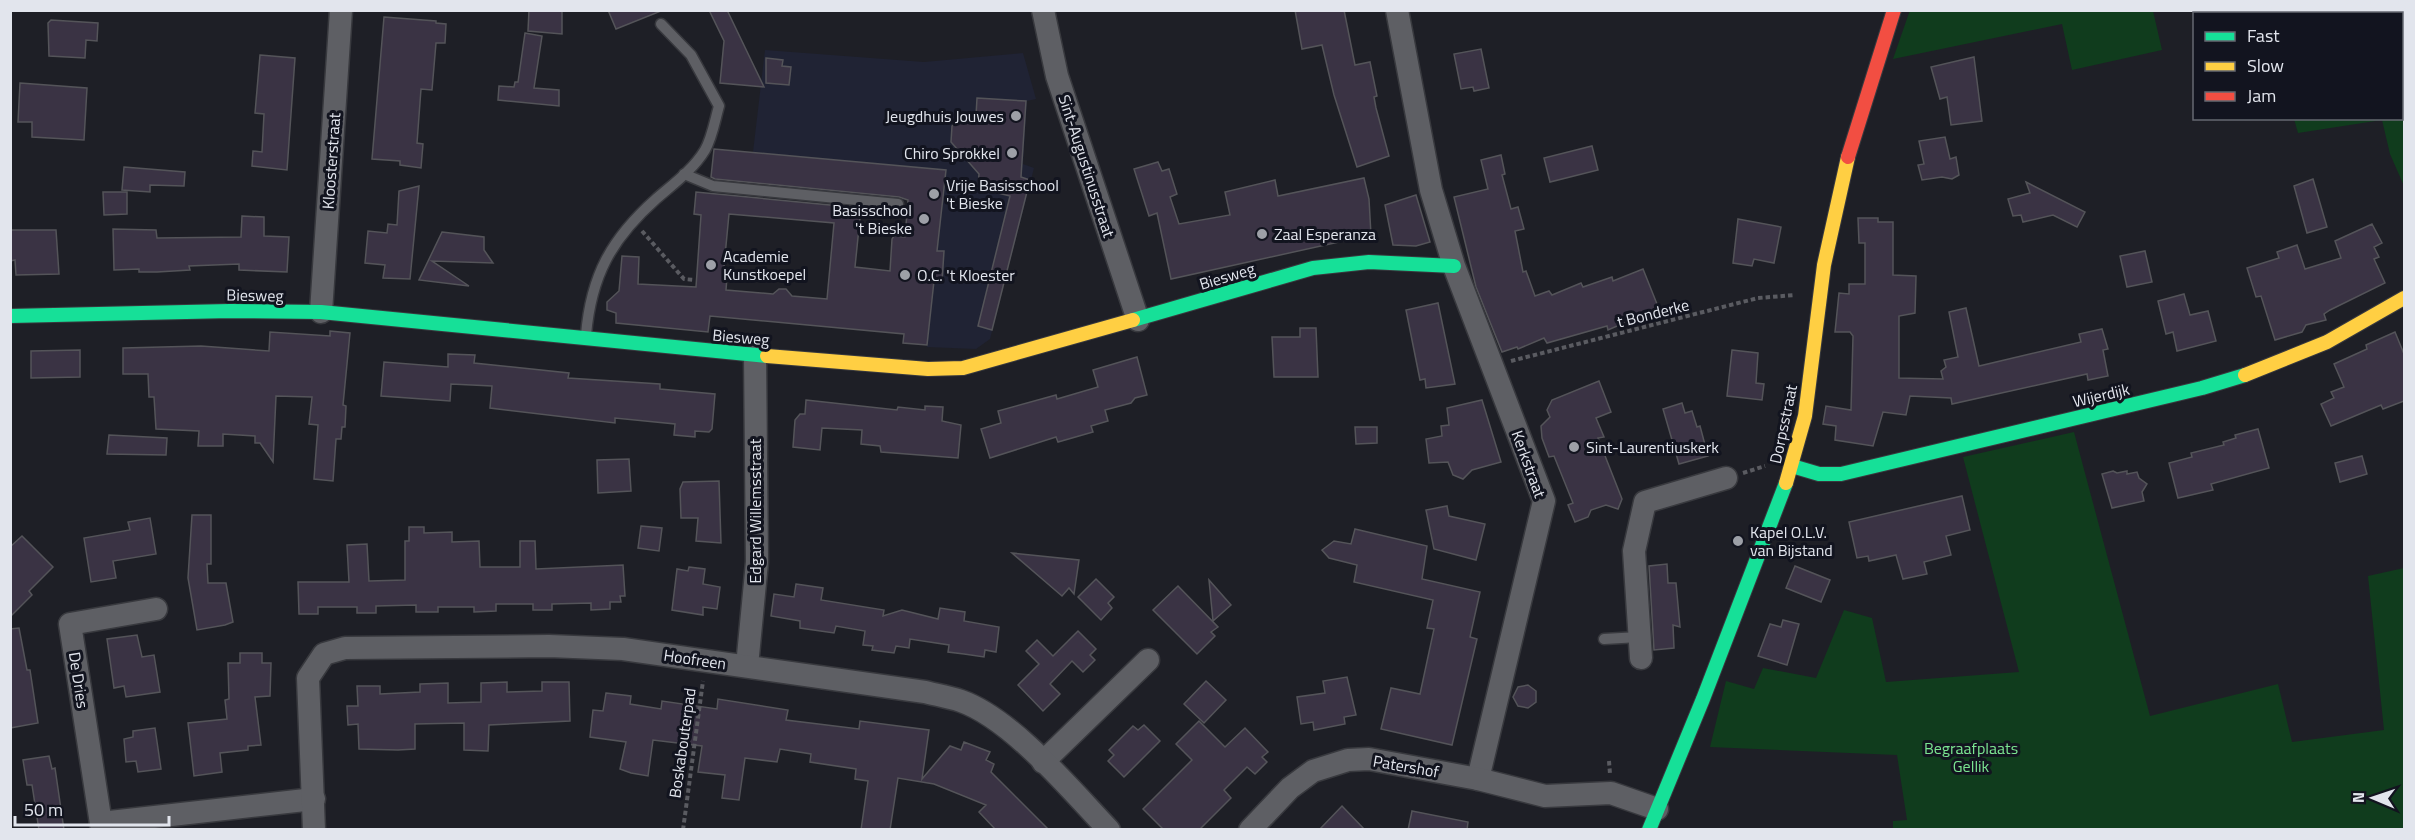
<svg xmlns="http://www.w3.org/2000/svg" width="2415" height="840" font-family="'Titillium Web',sans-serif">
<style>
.built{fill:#202334}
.green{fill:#103c1d}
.building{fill:#3a3344;stroke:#545459;stroke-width:1.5;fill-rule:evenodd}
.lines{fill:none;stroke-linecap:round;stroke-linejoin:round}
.lane-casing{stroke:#38393e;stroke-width:13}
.street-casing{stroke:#38393e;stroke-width:25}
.fast-casing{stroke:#38393e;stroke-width:16}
.slow-casing{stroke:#38393e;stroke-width:16}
.jam-casing{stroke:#38393e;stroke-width:16}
.path{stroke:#5a5b61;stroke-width:4;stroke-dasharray:4.5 3;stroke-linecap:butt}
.lane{stroke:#5e5f64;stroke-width:10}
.street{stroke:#5e5f64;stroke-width:22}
.fast{stroke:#16e098;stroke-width:14}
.slow{stroke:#ffcf43;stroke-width:14}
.jam{stroke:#f24e42;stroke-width:14}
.poi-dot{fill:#9da0a7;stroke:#12141f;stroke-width:2}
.labels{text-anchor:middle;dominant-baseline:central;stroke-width:6;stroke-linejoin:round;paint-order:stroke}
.poi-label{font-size:16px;fill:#e2e5ed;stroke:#12141f;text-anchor:start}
.street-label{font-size:16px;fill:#e2e5ed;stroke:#12141f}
.park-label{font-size:16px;fill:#7be491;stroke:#12141f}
</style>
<rect width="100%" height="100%" fill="#1e1f26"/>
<polygon class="built" points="765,50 924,62 1023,53 1036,99 1027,101 1023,164 1034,168 990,339 976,349 927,347 933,288 905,237 908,200 772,187 776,155 753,152"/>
<g class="green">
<polygon points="1910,10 2153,11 2162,50 2072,70 2062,24 1893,59"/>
<polygon points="2269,11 2404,11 2404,186 2390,154 2382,120 2298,133 2294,119 2402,118 2402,14 2270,14"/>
<polygon points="2074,432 2150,716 2278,684 2292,742 2384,730 2368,576 2404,568 2404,829 1893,829 1893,821 1907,820 1897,755 1710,747 1726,681 1754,689 1763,668 1816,678 1844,610 1872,618 1886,682 2019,672 1963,457"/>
</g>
<g class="building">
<polygon points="529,10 562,10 562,34 528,31"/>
<polygon points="608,10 660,10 661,11 616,29"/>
<polygon points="709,10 727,10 764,87 720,83 724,41"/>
<polygon points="1295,10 1344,10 1355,65 1370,62 1377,96 1374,97 1376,108 1389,156 1357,167 1334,95 1322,45 1302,49"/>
<polygon points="384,17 436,21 436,23 446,24 445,43 436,43 432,90 421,89 417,143 423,144 421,168 400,165 400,161 372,159"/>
<polygon points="51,20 98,23 97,41 86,40 85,58 49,56 48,23"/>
<polygon points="525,33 542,36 534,88 559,90 559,106 498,100 499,86 514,87 515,82 518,82"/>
<polygon points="1481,49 1489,88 1474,91 1473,87 1461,89 1454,54"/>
<polygon points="260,55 295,58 287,170 252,166 253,151 262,152 264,114 255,113"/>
<polygon points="1974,57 1982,121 1951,125 1947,97 1940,99 1931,67"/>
<polygon points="766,58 783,60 782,66 791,67 789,85 766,83"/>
<polygon points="20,83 87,88 84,140 32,137 32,122 18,122"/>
<polygon points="977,98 1026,101 1021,177 1030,180 992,330 978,326 1010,196 978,188 979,174 951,142 952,126 964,115 976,116"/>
<polygon points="1945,137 1950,159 1956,157 1959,175 1952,179 1942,177 1922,180 1918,165 1924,164 1919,141"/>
<polygon points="1592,146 1598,170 1550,182 1544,158"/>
<path d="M714,149L946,170L937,251H944L942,282L934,281L927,345L903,343L904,334L710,316L708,332L616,323V313L607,310V302L619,291L622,256L639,257L638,284L696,287L701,215L694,214L696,192L861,208L855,267L890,271L892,239L894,236L905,237L908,200L899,197L715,179L711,177ZM729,214L834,223L827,299L792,296L786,289H779L773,294L726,290L727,277H723Z"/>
<polygon points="1501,155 1505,174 1502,175 1511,209 1518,207 1524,229 1515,231 1523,272 1526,271 1535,296 1549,291 1552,295 1581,283 1583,287 1612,277 1613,281 1643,269 1661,314 1640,322 1638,317 1608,330 1607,326 1547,343 1544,338 1518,349 1517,347 1502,352 1476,287 1454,197 1488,189 1481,160"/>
<polygon points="1158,162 1162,171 1169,169 1177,194 1170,197 1179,224 1230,215 1225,192 1275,180 1278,196 1364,178 1369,199 1371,235 1171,279 1157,213 1149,216 1134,169"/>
<polygon points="124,167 185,172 184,186 150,185 150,192 122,190"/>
<polygon points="2313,179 2327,227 2307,233 2294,186"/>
<polygon points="2026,182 2085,212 2077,227 2053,215 2023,222 2021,215 2013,216 2008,199 2030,193"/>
<polygon points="419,186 410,279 383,278 385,265 365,263 368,231 387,233 388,224 397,225 399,191"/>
<polygon points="103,192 127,192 127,214 104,215"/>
<polygon points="1416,195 1430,242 1416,246 1393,245 1385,205"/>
<polygon points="242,216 264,217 264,236 289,237 287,272 239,270 239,264 189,266 190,270 157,272 139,272 139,269 114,270 113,229 156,230 157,238 241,237"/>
<polygon points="1858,218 1878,218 1878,222 1893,222 1893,275 1916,276 1915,313 1899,316 1899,378 1943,379 1941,371 1946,367 1944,360 1958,357 1949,312 1966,308 1979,366 2081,342 2079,334 2102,329 2108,349 2103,350 2108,376 2088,380 2087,374 1952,404 1951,398 1910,396 1906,415 1883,412 1873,446 1835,440 1836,426 1823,424 1826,406 1851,410 1853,336 1850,332 1835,332 1839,293 1849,294 1849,284 1865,284 1865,243 1859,243"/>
<polygon points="1738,219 1781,227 1774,263 1754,259 1752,266 1733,263"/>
<polygon points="2372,224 2382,243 2374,247 2379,257 2374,259 2385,283 2330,310 2324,314 2326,320 2306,325 2302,332 2275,340 2261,296 2256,297 2247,268 2279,258 2277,252 2297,245 2305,269 2341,258 2335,241"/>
<polygon points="10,230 56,230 59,274 16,275 15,260 10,261"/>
<polygon points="442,232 484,237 484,250 493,263 432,261 469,286 419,280"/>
<polygon points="2145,251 2152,282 2127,287 2120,256"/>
<polygon points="2184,294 2190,315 2208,311 2216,341 2177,351 2173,332 2166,334 2158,301"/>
<polygon points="1438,303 1455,384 1426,388 1425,379 1420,380 1406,310"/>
<polygon points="1300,328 1316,328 1318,377 1274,377 1272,337 1300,337"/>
<polygon points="330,331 350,333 343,405 346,406 345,427 342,427 341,439 336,439 333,481 314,479 318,425 309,424 312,397 276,396 273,462 260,443 255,443 255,436 223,434 223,446 198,446 199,431 156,429 154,397 149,397 148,374 123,374 123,348 201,346 269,351 270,332 330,336"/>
<polygon points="2395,332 2404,354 2404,401 2383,409 2381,405 2331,426 2321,404 2334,398 2331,392 2344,387 2334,364 2367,349 2366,345"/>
<polygon points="80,350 80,377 31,378 31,351"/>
<polygon points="1732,350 1758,353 1756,383 1764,384 1762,400 1727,396"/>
<polygon points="448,354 475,355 474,363 569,373 568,378 660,384 660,389 715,394 712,429 709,432 695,431 695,437 674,435 675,424 615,418 615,423 490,408 492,386 451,384 450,401 381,396 384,362 448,367"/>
<polygon points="1137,357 1147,395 1135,398 1131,403 1105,410 1108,421 1091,426 1093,432 1058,442 1056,437 990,458 981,429 1001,423 998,411 1056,395 1057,399 1098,387 1093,370"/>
<polygon points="1599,381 1611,412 1596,418 1604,437 1598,438 1622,499 1618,509 1606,505 1591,510 1588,517 1575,522 1568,505 1573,503 1554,456 1549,457 1542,438 1541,426 1550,417 1547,410 1552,400"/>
<polygon points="806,400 897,410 898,407 925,410 925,406 943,407 942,421 961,425 958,458 881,452 880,446 861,444 862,430 822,428 820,450 793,447 795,420 800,414 805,414"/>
<polygon points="1482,400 1501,462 1472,470 1463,479 1453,475 1448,462 1429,463 1426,439 1442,436 1441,426 1449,425 1447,408"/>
<polygon points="1682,403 1685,413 1692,411 1697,427 1700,426 1708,456 1679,464 1663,409"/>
<polygon points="1355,427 1377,427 1377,443 1356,444"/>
<polygon points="2258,429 2269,468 2211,484 2213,490 2178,498 2169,463 2192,457 2191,453 2224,445 2223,442 2236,438 2235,435"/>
<polygon points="109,435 167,438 166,455 107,454"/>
<polygon points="2362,456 2367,474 2340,482 2335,463"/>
<polygon points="629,459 631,491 598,493 597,460"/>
<polygon points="2113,471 2117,473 2127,471 2127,474 2137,472 2139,478 2147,484 2142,492 2144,501 2112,508 2102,474"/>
<polygon points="719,481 721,543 696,541 698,518 681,518 680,489 683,482"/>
<polygon points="1962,496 1970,530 1946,536 1951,555 1924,562 1927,574 1903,579 1896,555 1869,561 1868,556 1857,558 1849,522"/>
<polygon points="1447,506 1449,516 1485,524 1476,560 1434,549 1426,510"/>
<polygon points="192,515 211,515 211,564 207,564 208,583 226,583 233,622 225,625 197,630 188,578"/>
<polygon points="150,518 156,554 113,561 116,578 91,582 84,538 130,530 128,522"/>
<polygon points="641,526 662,528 659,551 638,548"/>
<polygon points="409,527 424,527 424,533 452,532 452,542 479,541 480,567 520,567 520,541 535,541 536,569 623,565 625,596 620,596 621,602 610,602 610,609 591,610 591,603 552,604 552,610 533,610 533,604 496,604 496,611 474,612 474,607 438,607 438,612 416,612 416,605 376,606 376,613 357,613 357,607 318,607 318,614 299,614 298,582 349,582 347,545 367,544 369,581 405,580 405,541 409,541"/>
<polygon points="1355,529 1427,546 1422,579 1480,592 1470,637 1477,639 1452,745 1381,729 1391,688 1420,694 1434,629 1427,628 1433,600 1354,582 1357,565 1329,558 1322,550 1334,541 1351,544"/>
<polygon points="22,536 53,567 29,591 32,595 10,617 10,547"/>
<polygon points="1012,553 1079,560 1074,594 1069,588 1062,596"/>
<polygon points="1667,564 1668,583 1676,583 1680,627 1673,625 1674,648 1654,650 1649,566"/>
<polygon points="1795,566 1830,580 1821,602 1786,588"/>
<polygon points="689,567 705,569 703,584 720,587 717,609 703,607 703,615 672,610 677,569 688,571"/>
<polygon points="1096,579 1114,597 1108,603 1112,608 1101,620 1078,597"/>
<polygon points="1209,580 1231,605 1213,621"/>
<polygon points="796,584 823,588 821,600 884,610 883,616 902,610 938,619 940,608 965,612 964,621 999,627 996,652 985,650 984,657 964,654 948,652 949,645 910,639 909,648 896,646 894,653 872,650 873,646 863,645 865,631 836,626 834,633 800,628 800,621 771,616 774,594 794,597"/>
<polygon points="1178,586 1218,627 1211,632 1215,636 1197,654 1153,610"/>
<polygon points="1783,620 1799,624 1787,665 1758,656 1770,624 1781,627"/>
<polygon points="19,628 27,670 30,670 38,723 10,728 10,629"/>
<polygon points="1078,631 1096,649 1090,655 1095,660 1083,672 1072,661 1050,684 1060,694 1043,711 1018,685 1039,664 1026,651 1037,640 1053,656"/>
<polygon points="137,635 142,657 154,655 160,692 126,697 124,686 114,688 107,639"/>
<polygon points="240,653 262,653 262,663 271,663 270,696 255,697 261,745 248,746 248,750 220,753 222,772 194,776 188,723 227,719 225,700 229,699 228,663 240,663"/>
<polygon points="1347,677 1356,715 1344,717 1345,724 1314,730 1313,722 1301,724 1297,697 1325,693 1323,681"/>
<polygon points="1206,681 1226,700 1204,723 1184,704"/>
<polygon points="507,682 507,692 542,691 542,682 569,682 570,721 489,725 488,751 464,750 464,723 415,724 415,749 398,750 359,749 358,724 348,725 347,706 358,706 357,686 380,686 380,694 420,692 420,684 448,683 448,703 481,702 481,683"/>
<polygon points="1528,685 1536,691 1536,702 1528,708 1518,706 1513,697 1518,687"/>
<polygon points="606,693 631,696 630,704 661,709 662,701 717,709 718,699 788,710 786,720 859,729 860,721 929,730 922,779 950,746 961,750 964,742 990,752 986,760 994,764 991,772 1049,830 996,830 979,812 986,805 934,784 898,778 890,830 861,830 868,781 855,779 856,769 810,762 811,754 780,749 777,762 745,758 739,800 722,798 725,775 698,772 702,746 653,740 648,776 631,773 620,769 626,742 590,737 593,710 603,711"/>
<polygon points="1199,721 1225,747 1245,728 1268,752 1262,757 1267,762 1255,774 1247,767 1224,790 1231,798 1199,830 1164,830 1143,809 1192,760 1176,744"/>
<polygon points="1144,725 1160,741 1124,777 1108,761 1114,755 1109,750 1133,726 1138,730"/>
<polygon points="155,728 161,769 138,772 136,761 126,762 124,739 133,737 133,731"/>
<polygon points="49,756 52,769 55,768 64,830 39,830 32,785 27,785 23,760"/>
<polygon points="1342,806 1365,830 1319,830"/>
<polygon points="1412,811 1468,822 1467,830 1408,830"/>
</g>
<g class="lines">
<defs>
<g id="lane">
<polyline points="684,174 713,186 898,204"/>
<path d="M586,335C591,276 611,239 656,199C672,185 693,170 705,150C712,138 715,120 719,106L691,55L661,24"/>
<polyline points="1604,639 1639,637"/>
</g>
<g id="street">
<polyline points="1043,10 1057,76 1138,320"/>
<polyline points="1397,10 1431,190 1454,266 1544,501 1478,779"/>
<polyline points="321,312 341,10"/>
<polyline points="1641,658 1634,551 1645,502 1726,478"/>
<polyline points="747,666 757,562 755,355"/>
<polyline points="1043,762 1148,660"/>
<polyline points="101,823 314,799"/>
<polyline points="102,830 70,624 156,609"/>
<path d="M314,830L308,678L324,654L345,648L549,646L623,649L925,692C937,695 949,697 961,701C1012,719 1071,790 1109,830"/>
<polyline points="1250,830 1290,788 1313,771 1348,760 1369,759 1478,779 1545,796 1611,793 1657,809"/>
</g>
<g id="fast">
<polyline points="10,316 230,311 321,312 767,356"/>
<polyline points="1133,320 1313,268 1369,262 1454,266"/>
<polyline points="1792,466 1819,474 1841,474 2202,388 2245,375"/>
<polyline points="1649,830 1703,699 1786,483"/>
</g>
<g id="slow">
<polyline points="767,356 928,369 963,368 1133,320"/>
<polyline points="2245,375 2327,342 2404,298"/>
<polyline points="1786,483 1805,416 1824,265 1848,157"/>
</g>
<polyline id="jam" points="1848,157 1894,10"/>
</defs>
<use href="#lane" class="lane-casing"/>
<use href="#street" class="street-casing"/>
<use href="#fast" class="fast-casing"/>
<use href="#slow" class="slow-casing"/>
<use href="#jam" class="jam-casing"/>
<g class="path">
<polyline points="642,231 684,279 694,280"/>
<polyline points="1511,361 1758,298 1795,295"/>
<polyline points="1743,473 1765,466"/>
<polyline points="1609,761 1610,774"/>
<polyline points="683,830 703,681"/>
</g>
<use href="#lane" class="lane"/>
<use href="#street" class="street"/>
<use href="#fast" class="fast"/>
<use href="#slow" class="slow"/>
<use href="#jam" class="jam"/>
</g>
<g class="poi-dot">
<circle cx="1016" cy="116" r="6"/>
<circle cx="1012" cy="153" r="6"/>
<circle cx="934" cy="194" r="6"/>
<circle cx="924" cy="219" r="6"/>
<circle cx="1262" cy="234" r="6"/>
<circle cx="711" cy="265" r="6"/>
<circle cx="905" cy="275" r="6"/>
<circle cx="1574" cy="447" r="6"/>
<circle cx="1738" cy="541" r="6"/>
</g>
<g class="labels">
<g class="poi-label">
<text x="1004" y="116" text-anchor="end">Jeugdhuis Jouwes</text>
<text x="1000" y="153" text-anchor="end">Chiro Sprokkel</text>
<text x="946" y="185">Vrije Basisschool<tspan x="946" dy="18">'t Bieske</tspan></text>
<text x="912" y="210" text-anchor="end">Basisschool<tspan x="912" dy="18">'t Bieske</tspan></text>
<text x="1274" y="234">Zaal Esperanza</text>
<text x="723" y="256">Academie<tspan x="723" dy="18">Kunstkoepel</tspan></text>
<text x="917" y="275">O.C. 't Kloester</text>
<text x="1586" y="447">Sint-Laurentiuskerk</text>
<text x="1750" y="532">Kapel O.L.V.<tspan x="1750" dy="18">van Bijstand</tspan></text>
</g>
<g class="street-label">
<text transform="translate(331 161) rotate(-86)">Kloosterstraat</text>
<text transform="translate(1087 166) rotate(72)">Sint-Augustinusstraat</text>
<text transform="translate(1227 276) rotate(-17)">Biesweg</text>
<text transform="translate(255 295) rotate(1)">Biesweg</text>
<text transform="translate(1653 313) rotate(-14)">t Bonderke</text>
<text transform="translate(741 337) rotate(5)">Biesweg</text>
<text transform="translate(2101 395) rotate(-13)">Wijerdijk</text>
<text transform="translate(1783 424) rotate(-78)">Dorpsstraat</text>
<text transform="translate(1529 464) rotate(70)">Kerkstraat</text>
<text transform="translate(755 511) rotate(-90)">Edgard Willemsstraat</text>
<text transform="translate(695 659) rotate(8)">Hoofreen</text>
<text transform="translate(79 680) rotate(81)">De Dries</text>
<text transform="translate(682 743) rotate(-82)">Boskabouterpad</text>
<text transform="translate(1406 766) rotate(10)">Patershof</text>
</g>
<g class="park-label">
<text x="1971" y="748">Begraafplaats<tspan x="1971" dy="18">Gellik</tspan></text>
</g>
</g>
<rect width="2415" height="840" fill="none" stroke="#e2e5ed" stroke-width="24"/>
<rect x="2193" y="12" width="210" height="108" fill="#12141f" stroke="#656871" stroke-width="1.5"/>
<rect x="2205" y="32" width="30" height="9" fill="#16e098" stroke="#656871" stroke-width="1.5"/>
<text x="2247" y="42" font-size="18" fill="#e2e5ed">Fast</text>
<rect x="2205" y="62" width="30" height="9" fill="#ffcf43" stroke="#656871" stroke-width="1.5"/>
<text x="2247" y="72" font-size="18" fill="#e2e5ed">Slow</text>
<rect x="2205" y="92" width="30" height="9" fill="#f24e42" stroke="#656871" stroke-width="1.5"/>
<text x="2247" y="102" font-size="18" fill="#e2e5ed">Jam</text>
<g transform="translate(2373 798) rotate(272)" stroke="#12141f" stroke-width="4.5" paint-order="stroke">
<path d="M0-4.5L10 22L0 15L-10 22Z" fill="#e2e5ed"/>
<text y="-9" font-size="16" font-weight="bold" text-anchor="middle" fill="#e2e5ed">N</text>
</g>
<path d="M15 816v9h154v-9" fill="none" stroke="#e2e5ed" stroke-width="3"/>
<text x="24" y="816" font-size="18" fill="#e2e5ed" stroke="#12141f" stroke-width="4.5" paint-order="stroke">50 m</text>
</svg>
